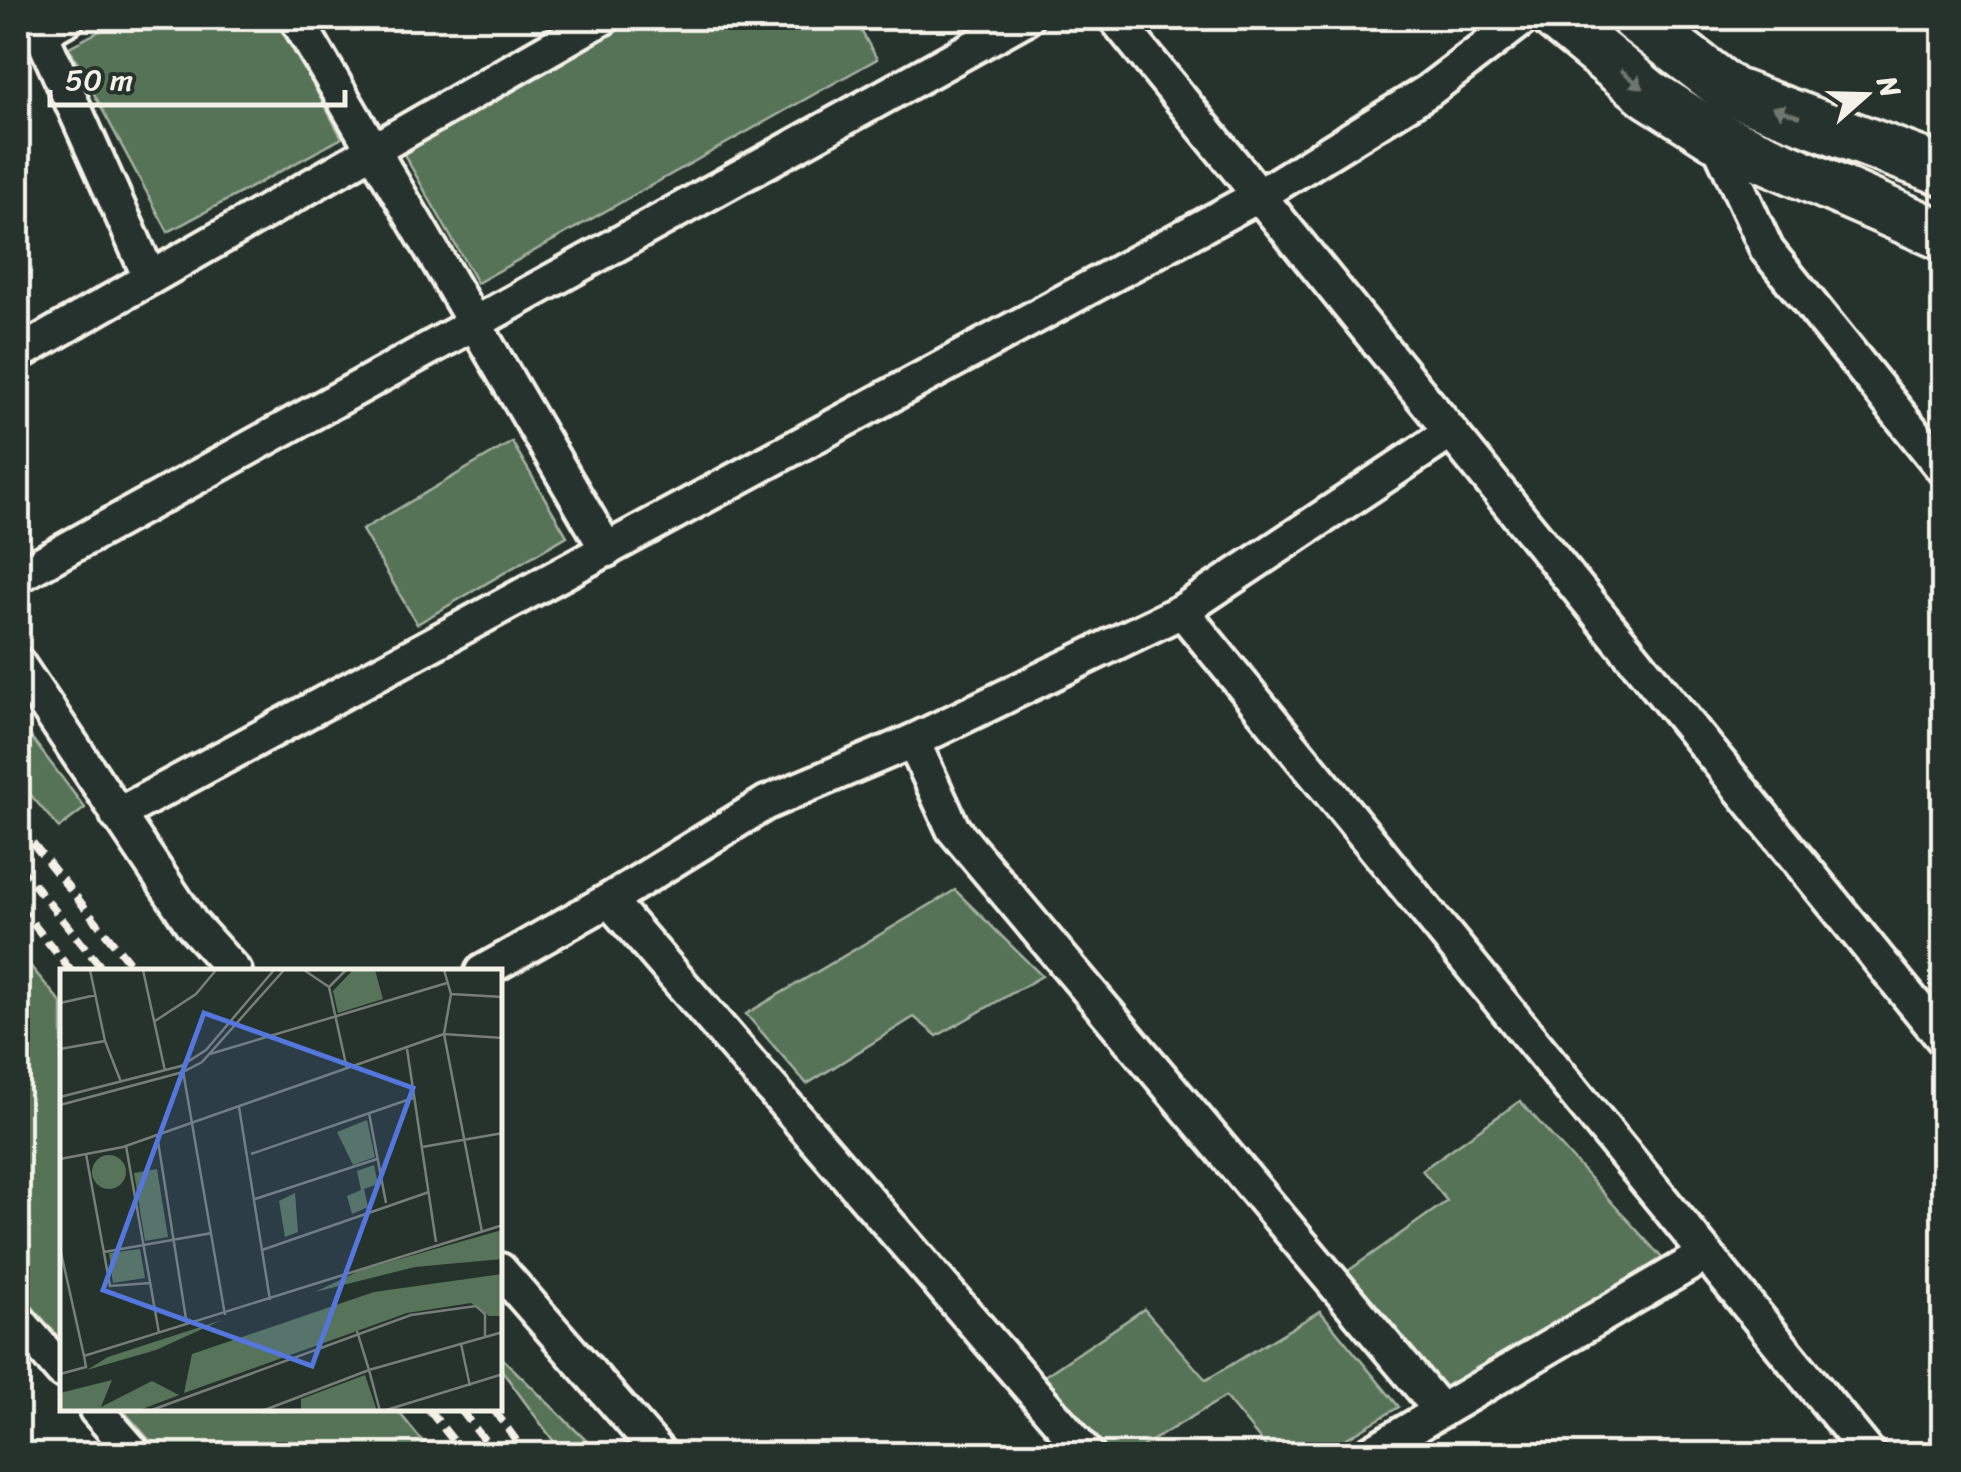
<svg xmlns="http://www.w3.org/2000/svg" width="1961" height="1472" font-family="Sriracha,sans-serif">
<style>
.green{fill:#577359;stroke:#a6b2a0;stroke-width:2.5}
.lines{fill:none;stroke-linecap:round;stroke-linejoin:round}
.minor-casing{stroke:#f4f1e8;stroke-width:40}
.secondary-casing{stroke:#f4f1e8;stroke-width:55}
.minor{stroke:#26332d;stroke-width:32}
.secondary{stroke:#26332d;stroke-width:48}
.rail{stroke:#f4f1e8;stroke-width:8;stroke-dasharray:15 8;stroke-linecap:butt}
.oneway{fill:#6e766e}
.inset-road{fill:none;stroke:#787f78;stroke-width:2.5}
.view{fill:#5377dc;fill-opacity:0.15;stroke:#5377dc;stroke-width:5}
.inset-edge{fill:none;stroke:#f4f1e8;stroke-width:5}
</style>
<rect width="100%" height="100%" fill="#26332d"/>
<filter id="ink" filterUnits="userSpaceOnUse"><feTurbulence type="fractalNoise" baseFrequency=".01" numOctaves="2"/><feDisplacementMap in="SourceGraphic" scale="20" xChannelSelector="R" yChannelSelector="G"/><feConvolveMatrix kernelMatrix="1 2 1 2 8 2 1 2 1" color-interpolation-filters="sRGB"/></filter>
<g filter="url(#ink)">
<g class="green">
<polygon points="125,18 277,18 342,138 168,232 69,47"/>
<polygon points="637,18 854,18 877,59 477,283 401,149"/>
<polygon points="512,442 567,536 417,624 362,530"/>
<polygon points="18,720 85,808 59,828 18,780"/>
<polygon points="955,890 1042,976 937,1036 914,1017 807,1084 746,1014"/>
<polygon points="18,951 62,1004 62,1341 18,1290"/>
<polygon points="1520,1101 1662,1258 1448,1391 1348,1271 1447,1201 1422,1170"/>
<polygon points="1144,1309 1206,1380 1320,1311 1399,1407 1320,1454 1272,1454 1225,1397 1130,1454 1112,1454 1043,1377"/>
<polygon points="500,1356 600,1454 563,1454 500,1368"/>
<polygon points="123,1410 397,1410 433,1454 162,1454"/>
</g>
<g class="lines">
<defs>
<g id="minor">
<polyline points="68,18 41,33 150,278"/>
<polyline points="296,18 607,550"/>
<polyline points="1115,18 1944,1040"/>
<polyline points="1717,129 1715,136 1767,250 1944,470"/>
<polyline points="18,354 603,18"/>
<polyline points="18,576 1026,18"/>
<polyline points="1182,611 1869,1454"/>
<polyline points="18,664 191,923 235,972"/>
<polyline points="913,741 953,829 1441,1411"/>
<polyline points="117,815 1260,195 1428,91 1524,18"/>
<polyline points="609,900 1087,1454"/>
<polyline points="482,972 609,900 766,803 913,741 1182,611 1451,432"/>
<polyline points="500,1270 660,1454"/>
<polyline points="18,1320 62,1371"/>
<polyline points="96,1410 135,1454"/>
<polyline points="1368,1454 1705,1255"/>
</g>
<g id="secondary">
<polyline points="1556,18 1649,94 1715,136 1944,236"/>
<polyline points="1635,18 1732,92 1944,171"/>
</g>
</defs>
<use href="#minor" class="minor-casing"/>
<use href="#secondary" class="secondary-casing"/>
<use href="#minor" class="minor"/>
<use href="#secondary" class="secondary"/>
<g class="rail">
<polyline points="18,825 137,972"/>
<polyline points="18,865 105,972"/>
<polyline points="18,905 72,972"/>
<polyline points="429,1410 464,1454"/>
<polyline points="461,1410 495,1454"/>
<polyline points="494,1410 526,1454"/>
</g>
</g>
<defs><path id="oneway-solid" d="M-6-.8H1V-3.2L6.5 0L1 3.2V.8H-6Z" transform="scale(2.5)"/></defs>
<g class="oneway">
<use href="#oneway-solid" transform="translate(1632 79) rotate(39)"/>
<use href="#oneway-solid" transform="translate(1786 112) rotate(-160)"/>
</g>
</g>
<g transform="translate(60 969)">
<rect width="442" height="442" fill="#26332d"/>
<path d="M293,1H315L323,30L278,44L273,22ZM307,151L315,188L293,196L277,163ZM32 203a17 17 0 1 1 34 0a17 17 0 1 1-34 0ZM314,196L318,215L304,220L308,238L292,245L287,227L301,221L297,202ZM97,200L108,268L85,272L74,204ZM235,224L238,263L225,268L219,232ZM442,261V290L355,298L255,323L301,301ZM80,280L85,309L53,314L49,284ZM442,305V347H429L411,334L347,344L124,424L132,385L314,323ZM162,351L96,381L27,401L48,388ZM305,406L317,442H241V430ZM52,411L41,438L92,412L119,426L77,442H0V424Z" fill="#577359"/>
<path class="inset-road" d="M83,1L105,102M244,1L269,18M286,1L269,18L287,100M391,25L443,28M0,34L36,26M95,52L136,25L156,1M45,72L61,113M0,80L45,72L30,1M347,80L376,273M150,85L387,14M123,102L165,346M0,128L121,97L146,81L214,1M0,136L123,103L142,93L224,1M179,138L210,331M309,144L326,234M97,166L127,356M66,177L99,364M362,178L443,164M26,185L50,317L90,314M191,185L353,129M0,190L63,178L384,65L391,25L384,1M195,230L317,190M422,263L384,65L443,69M0,279L24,387L443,256M202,281L369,223M44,283L152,264M297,362L309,401L443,363M401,375L410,417M0,405L26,398L24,387M89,442L351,346L416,337L425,345V368M202,442L309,401L320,442M323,442L443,405"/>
<path class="view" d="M144,44L353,119L252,397L43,321Z"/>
<rect width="442" height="442" class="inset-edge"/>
</g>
<rect width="1961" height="1472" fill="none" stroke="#26332d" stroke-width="60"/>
<rect x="30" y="30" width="1901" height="1412" fill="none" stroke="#f4f1e8" stroke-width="4" filter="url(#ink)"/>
<g transform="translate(1866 95) rotate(70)" stroke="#26332d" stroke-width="8" paint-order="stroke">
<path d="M0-8L18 38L0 25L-18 38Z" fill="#f4f1e8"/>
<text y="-15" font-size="28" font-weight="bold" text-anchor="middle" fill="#f4f1e8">N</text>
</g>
<path d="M50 90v15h295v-15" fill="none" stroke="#f4f1e8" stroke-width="5"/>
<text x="65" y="90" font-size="30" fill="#f4f1e8" stroke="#26332d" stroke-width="8" paint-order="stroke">50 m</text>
</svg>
